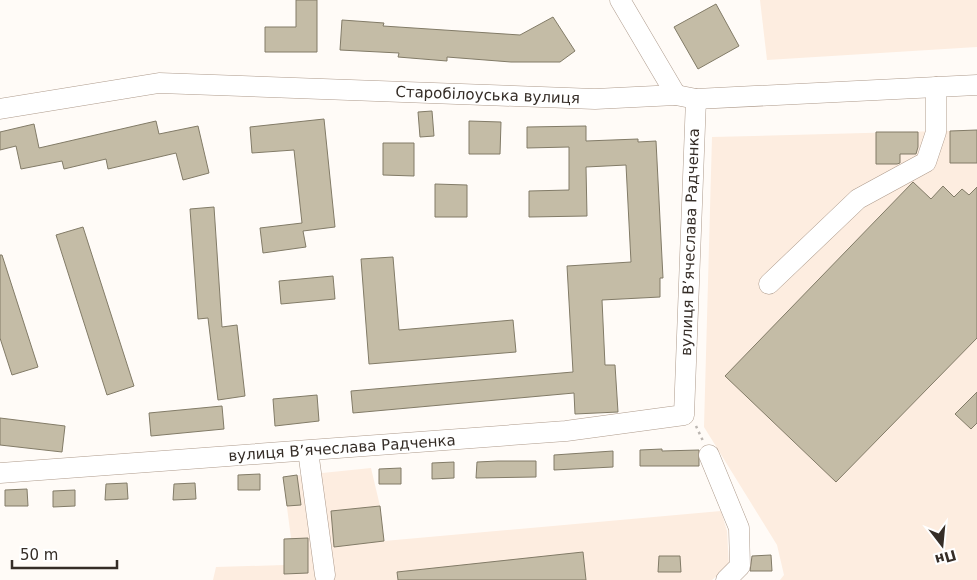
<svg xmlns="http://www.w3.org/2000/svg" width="977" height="580" font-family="'DejaVu Sans',sans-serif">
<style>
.built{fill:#fdede0}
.building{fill:#c4bca6;stroke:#827b67}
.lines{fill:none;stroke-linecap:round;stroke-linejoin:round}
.minor-casing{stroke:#ae9b8c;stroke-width:21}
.path{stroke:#bbb6b1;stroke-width:2.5;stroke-dasharray:2.5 4;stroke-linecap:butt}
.minor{stroke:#fff;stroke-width:20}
.labels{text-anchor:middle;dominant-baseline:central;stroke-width:4;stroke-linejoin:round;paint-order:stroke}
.street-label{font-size:15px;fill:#352d27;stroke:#fff}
</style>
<rect width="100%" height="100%" fill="#fffbf7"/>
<g class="built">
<polygon points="760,0 977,0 977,47 767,60"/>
<polygon points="977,130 977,580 780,580 784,575 777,545 704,427 712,137"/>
<polygon points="371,468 380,506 384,541 721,511 727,531 729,566 712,580 213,580 216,567 284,565 284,539 291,538 283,477"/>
</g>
<g class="building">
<polygon points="296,0 317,0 317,52 265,52 265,27 296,27"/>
<polygon points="716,4 739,46 698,69 674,27"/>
<polygon points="553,17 575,51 560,62 511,62 447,57 447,61 398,57 399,53 340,50 342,20 384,23 383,26 520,35"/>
<polygon points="432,111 434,136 420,137 418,112"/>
<polygon points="324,119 335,227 303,231 306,247 263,253 260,228 302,223 294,150 252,153 250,127"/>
<polygon points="156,121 159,134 198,126 209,173 183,180 176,153 108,169 106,159 64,169 62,161 21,169 16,146 0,150 0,132 34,124 39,148"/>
<polygon points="469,121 501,122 500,154 469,154"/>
<polygon points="586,126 586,141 638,139 638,142 656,141 663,278 660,278 660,297 602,300 605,365 615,365 618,412 575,414 574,393 353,413 351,391 573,372 567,266 631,262 626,165 586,167 587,216 529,217 529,191 569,190 569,147 527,148 527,127"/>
<polygon points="977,130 977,163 950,163 950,131"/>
<polygon points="876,132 918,132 918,147 916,154 900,154 900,163 897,164 876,164"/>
<polygon points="383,143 414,143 414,176 383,175"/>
<polygon points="913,182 931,199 943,186 954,197 962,189 969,195 977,187 977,338 836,482 725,376"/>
<polygon points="435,184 467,185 467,217 435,217"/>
<polygon points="214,207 222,327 237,325 245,396 218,400 208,318 198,319 190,209"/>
<polygon points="83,227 134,386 107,395 56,235"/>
<polygon points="0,255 2,255 38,367 12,375 0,338"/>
<polygon points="393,257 399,330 513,320 516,352 369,364 361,259"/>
<polygon points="333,276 335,299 281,304 279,281"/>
<polygon points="977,392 977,423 971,429 955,414"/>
<polygon points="317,395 319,421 275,426 273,399"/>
<polygon points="222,406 224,429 151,436 149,413"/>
<polygon points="0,418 65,426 62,452 0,445"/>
<polygon points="662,449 662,451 699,450 699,466 640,466 640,450"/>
<polygon points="613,451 613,467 554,470 554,455"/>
<polygon points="498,461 536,461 536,477 476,478 477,462"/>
<polygon points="454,462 454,478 432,479 432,463"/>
<polygon points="401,468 401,484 379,484 379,469"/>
<polygon points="260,474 260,490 238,490 238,475"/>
<polygon points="297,475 301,505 287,506 283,477"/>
<polygon points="127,483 128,499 105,500 106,484"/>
<polygon points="195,483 196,499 173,500 174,484"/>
<polygon points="27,489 28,506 5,506 5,490"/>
<polygon points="75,490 75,506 53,507 53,491"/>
<polygon points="380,506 384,541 334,547 331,511"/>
<polygon points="308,538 308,573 284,574 284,539"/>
<polygon points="583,552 586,580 398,580 397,572"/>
<polygon points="771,555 772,571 750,571 752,556"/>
<polygon points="659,556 680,556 681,572 658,572"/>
</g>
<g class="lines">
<defs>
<g id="minor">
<polyline points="620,0 676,95"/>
<path id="s1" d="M0,109L159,83L595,99L676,95L696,99L977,85"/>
<polyline points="769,284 858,199 926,162 936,132 936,87"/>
<polyline points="308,451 325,575"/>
<polyline points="709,455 739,528 740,566 726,580"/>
<polyline points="0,473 566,431 684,415 696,99"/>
</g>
</defs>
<use href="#minor" class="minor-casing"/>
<polyline class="path" points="696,426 703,441"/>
<use href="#minor" class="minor"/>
</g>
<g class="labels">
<g class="street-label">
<text stroke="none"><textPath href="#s1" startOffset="490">Старобілоуська вулиця</textPath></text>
<text transform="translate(690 242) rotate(-88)">вулиця Вʼячеслава Радченка</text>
<text transform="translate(342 448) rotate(-4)">вулиця Вʼячеслава Радченка</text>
</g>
</g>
<g transform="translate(942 545) rotate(164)" stroke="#ffffff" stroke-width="4" paint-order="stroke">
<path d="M0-4L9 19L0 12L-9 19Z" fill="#352d27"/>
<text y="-8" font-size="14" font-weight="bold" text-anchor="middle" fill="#352d27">Пн</text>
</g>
<path d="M12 560v8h105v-8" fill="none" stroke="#352d27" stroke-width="2.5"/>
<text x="20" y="560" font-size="15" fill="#352d27" stroke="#ffffff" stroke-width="4" paint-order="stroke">50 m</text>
</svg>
